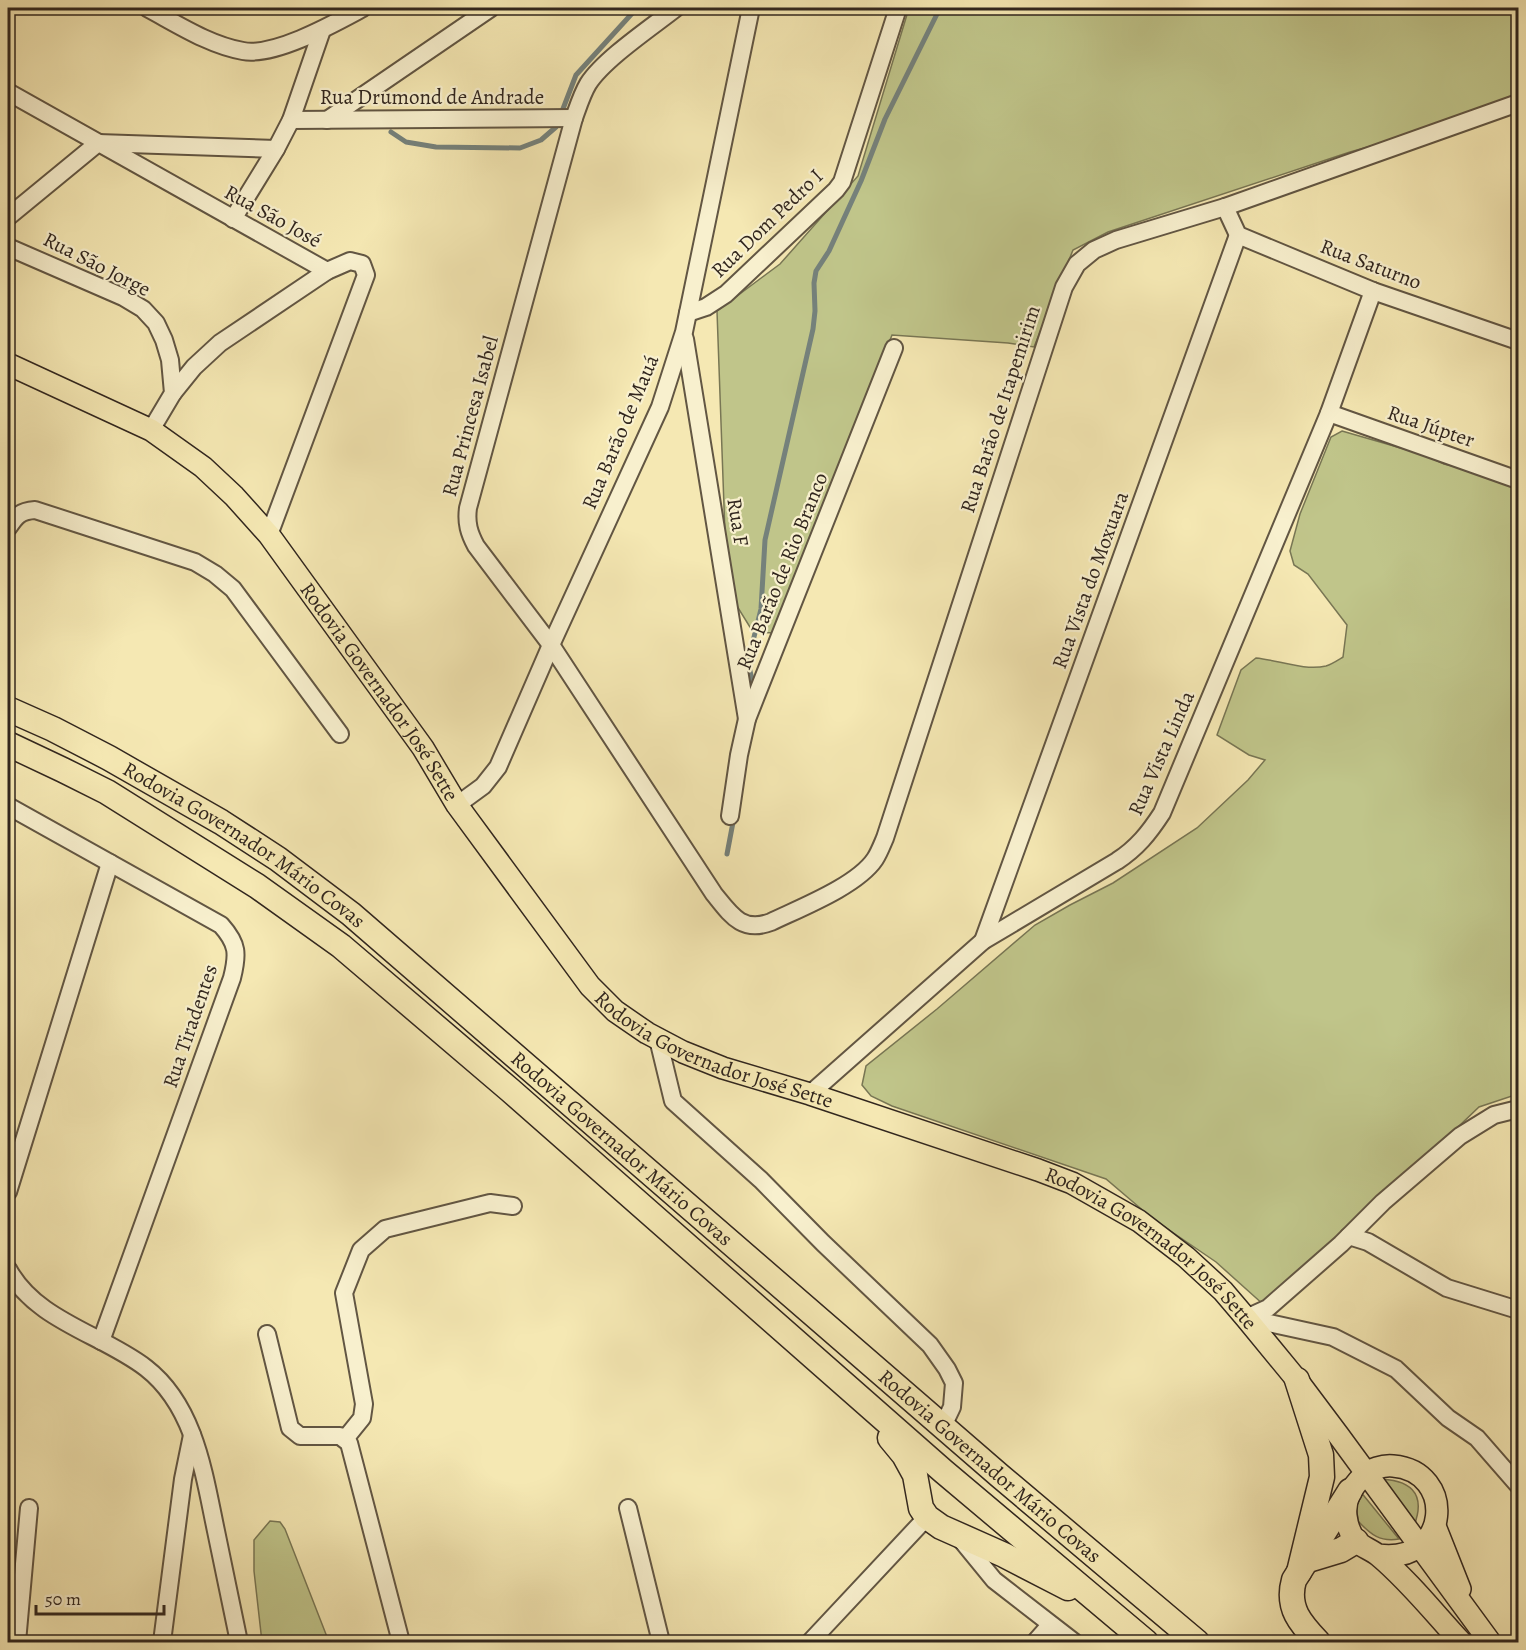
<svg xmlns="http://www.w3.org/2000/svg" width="1526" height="1650" font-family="Alegreya,serif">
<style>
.green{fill:#c0c58a;stroke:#787654;stroke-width:1.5}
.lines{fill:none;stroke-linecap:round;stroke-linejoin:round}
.stream{stroke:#75817b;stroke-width:5}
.minor-casing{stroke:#625643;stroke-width:20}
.major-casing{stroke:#31261e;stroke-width:24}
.highway-casing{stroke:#31261e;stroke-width:27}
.minor{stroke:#f8f0ce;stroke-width:16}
.major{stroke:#f5e8b3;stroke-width:21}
.highway{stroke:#f5e8b3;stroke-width:24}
.labels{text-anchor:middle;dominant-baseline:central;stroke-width:4.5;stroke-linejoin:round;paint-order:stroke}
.street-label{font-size:21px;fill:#31261e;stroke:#f8f0ce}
</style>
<rect width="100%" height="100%" fill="#f5e8b3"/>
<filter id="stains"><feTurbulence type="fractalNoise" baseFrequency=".00333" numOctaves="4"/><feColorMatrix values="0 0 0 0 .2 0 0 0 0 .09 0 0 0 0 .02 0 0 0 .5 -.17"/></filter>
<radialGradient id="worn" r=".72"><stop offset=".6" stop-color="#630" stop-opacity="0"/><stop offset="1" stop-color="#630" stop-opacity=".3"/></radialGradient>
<g class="green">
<polygon points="909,8 1518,8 1518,98 1467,119 1350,152 1108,232 1073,250 1034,347 1008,343 892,335 776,633 753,632 727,590 717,311 780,264 858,176"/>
<path d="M1342,431L1425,455L1444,464L1478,472L1518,488V1094L1479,1107L1274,1303L1265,1306L1216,1262L1153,1219L1106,1179L892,1106L871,1096L862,1085L866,1066L937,1009L1035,925L1070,905L1113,883L1197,828L1248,780L1265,760L1249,755L1217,735L1241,670L1256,658C1278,660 1304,671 1326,666C1332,664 1338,660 1343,657L1347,625L1308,574L1294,565L1290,551L1300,514L1331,437Z"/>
<path d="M1376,1479C1409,1479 1427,1492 1414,1526Z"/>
<path d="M1360,1491L1399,1539C1380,1542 1371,1535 1358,1521L1356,1502Z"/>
<polygon points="270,1521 280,1522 285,1529 329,1642 262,1642 254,1571 254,1540"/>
</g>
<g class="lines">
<g class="stream">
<polyline points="391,132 406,142 436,147 520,148 541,140 556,127 576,75 637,8"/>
<polyline points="754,687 749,667 749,657 761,609 765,540 813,329 815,311 814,283 816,271 829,251 861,181 885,119 940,8"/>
<polyline points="727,854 734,817"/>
</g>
<defs>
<g id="minor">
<path d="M147,8C177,24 209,45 243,51C275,57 335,23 363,8"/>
<path d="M676,8C652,27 604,59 588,84C582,94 578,107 574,118L468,508C466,523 469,533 476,546L551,645L714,894C731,915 742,933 771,922C800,908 857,886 875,859C879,853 882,845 885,838L1064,287L1077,264L1094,250L1116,240L1225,207L1518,103"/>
<polyline points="8,92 327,271 350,261 362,264 366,275 269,535"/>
<polyline points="291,120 574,118"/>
<polyline points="327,120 491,8"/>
<polyline points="1225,207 1238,235 1373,291 1518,341"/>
<polyline points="8,217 98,143 276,149"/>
<polyline points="233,219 276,149 291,120 322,30"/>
<polyline points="8,247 123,297 143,309 156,323 164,340 170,360 173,393 151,430"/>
<polyline points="688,313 706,307 726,294 836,190 842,182 898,8"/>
<polyline points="685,339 747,719"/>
<polyline points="173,393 194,367 220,343 327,271"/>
<polyline points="1329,413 1518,480"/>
<path d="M8,528C16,516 20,511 35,510L195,562L215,574L233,589L340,734"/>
<polyline points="457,805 483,786 498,767 551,645 660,407 684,332 751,8"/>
<path d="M8,806L221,925C238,944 238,954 232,978L101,1341"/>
<polyline points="730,816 739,755 747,719 894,348"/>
<polyline points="983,941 1238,235"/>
<polyline points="658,1039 673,1101 761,1180 823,1243 930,1345 947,1369 954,1383 952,1407 943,1426"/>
<path d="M810,1094L983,941L1117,861C1137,848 1149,833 1162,813L1329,413L1373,291"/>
<polyline points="8,1192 110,863"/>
<polyline points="1349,1236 1368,1242 1447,1288 1518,1310"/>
<path d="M8,1269C36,1321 102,1334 146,1368C195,1406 204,1474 216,1531C224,1568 231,1605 239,1642"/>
<polyline points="1246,1318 1268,1308 1341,1244 1383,1202 1460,1136 1494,1115 1518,1109"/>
<polyline points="1246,1318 1333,1337 1396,1369 1448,1418 1477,1438 1518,1485"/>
<polyline points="267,1334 290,1428 300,1436 340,1436 349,1443 401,1642"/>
<polyline points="345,1439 362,1418 364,1404 344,1293 361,1250 385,1229 490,1203 513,1206"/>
<polyline points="628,1508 661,1642"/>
<polyline points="958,1536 994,1580 1074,1642"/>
<polyline points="17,1642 29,1508"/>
<polyline points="162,1642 183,1479 192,1435"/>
<polyline points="810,1642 927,1517"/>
<polyline points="1035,1642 1050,1625"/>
</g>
<g id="major">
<path id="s1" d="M8,364L151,430L203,467L234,496L269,535L423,748L457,805L590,986L615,1011L647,1033L683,1052L723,1068L810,1094L1038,1170L1072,1183L1139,1221L1186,1257L1223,1291L1246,1318L1297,1380L1339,1436L1490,1642"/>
<polyline points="1435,1526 1460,1589"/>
<path d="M1378,1555C1451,1565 1456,1471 1393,1466C1383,1465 1370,1469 1363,1476C1352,1487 1344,1499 1346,1516C1347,1524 1350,1534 1356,1541C1362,1547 1372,1550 1379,1556C1409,1581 1435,1614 1461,1642"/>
</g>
<g id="highway">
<path id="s2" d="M8,709L53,729L109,758L221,822L278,859L351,914L1000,1476L1197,1642"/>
<polyline points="8,744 63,770 107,792 257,886 341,946 510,1090 943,1471 1146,1642"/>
<polyline points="1297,1380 1321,1455 1322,1477 1299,1572"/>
<polyline points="890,1438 904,1455 915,1475 921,1508 927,1517 941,1527 1004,1555 1068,1588"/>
<polyline points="1308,1560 1341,1550 1356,1541"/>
<path d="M1318,1642C1301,1624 1286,1608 1294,1580L1350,1491"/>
</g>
</defs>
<use href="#minor" class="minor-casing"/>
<use href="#major" class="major-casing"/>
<use href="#highway" class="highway-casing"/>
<use href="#minor" class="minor"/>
<use href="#major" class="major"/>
<use href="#highway" class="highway"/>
</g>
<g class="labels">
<g class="street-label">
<text x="432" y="97">Rua Drumond de Andrade</text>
<text transform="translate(273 216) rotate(29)">Rua São José</text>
<text transform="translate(767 223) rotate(-44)">Rua Dom Pedro I</text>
<text transform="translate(97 264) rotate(27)">Rua São Jorge</text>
<text transform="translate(1371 264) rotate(21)">Rua Saturno</text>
<text transform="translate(1000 409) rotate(-72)">Rua Barão de Itapemirim</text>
<text transform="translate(470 416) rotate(-75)">Rua Princesa Isabel</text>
<text transform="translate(1431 426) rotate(19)">Rua Júpter</text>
<text transform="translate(620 432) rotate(-67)">Rua Barão de Mauá</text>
<text transform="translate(738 522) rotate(81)">Rua F</text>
<text transform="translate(782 571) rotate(-68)">Rua Barão de Rio Branco</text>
<text transform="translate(1090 580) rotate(-70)">Rua Vista do Moxuara</text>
<text stroke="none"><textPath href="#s1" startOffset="508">Rodovia Governador José Sette</textPath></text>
<text transform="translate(1161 753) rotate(-66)">Rua Vista Linda</text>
<text stroke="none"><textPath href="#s2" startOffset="273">Rodovia Governador Mário Covas</textPath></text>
<text transform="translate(190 1026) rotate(-71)">Rua Tiradentes</text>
<text stroke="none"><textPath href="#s1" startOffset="1012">Rodovia Governador José Sette</textPath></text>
<text stroke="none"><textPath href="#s2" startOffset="759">Rodovia Governador Mário Covas</textPath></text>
<text stroke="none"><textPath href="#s1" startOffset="1498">Rodovia Governador José Sette</textPath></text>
<text stroke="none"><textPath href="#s2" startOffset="1245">Rodovia Governador Mário Covas</textPath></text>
</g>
</g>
<rect width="1526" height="1650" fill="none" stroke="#f5e8b3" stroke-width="30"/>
<rect x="9" y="9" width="1508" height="1632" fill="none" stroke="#31261e" stroke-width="3"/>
<rect x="15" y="15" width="1496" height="1620" fill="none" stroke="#31261e" stroke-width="1.5"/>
<path d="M36 1605v9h128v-9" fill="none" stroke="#31261e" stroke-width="3"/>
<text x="45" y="1605" font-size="18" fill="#31261e" stroke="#f8f0ce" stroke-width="4.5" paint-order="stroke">50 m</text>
<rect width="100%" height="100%" filter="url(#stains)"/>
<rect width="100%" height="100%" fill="url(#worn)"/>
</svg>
